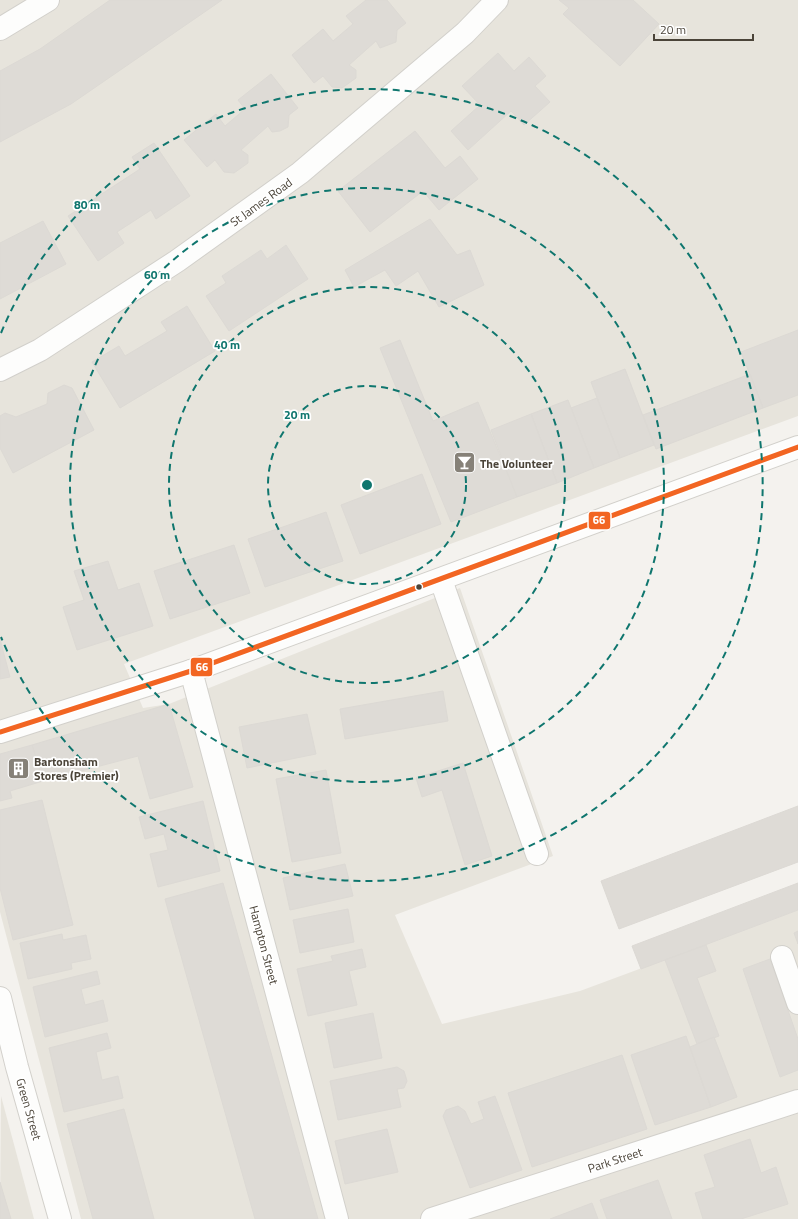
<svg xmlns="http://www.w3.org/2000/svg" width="798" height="1219" font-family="'Titillium Web',sans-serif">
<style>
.residential{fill:#e7e4dc}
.building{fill:#dedbd6;stroke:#dcd9d4}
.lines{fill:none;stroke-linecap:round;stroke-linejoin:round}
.minor-casing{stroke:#d2d0cb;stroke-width:24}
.minor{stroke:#fdfdfc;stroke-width:22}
.bus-1-casing{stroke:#fff;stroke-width:8}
.bus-1{stroke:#f26522;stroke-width:5}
.ring{fill:none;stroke:#0f766e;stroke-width:2;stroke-dasharray:7 5}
.bus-dot{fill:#4b4439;stroke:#fff;stroke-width:1.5}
.labels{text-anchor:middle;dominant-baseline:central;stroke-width:3.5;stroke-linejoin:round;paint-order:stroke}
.street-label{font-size:12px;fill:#4b4439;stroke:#fff}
.poi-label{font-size:12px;font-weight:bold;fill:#4b4439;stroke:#fff;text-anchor:start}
.centre{fill:#0f766e;stroke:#fff;stroke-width:2}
.ring-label{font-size:12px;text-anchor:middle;font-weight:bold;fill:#0f766e;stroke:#fff;stroke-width:3.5;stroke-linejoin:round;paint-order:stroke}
.line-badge{stroke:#fff;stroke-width:1.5}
.badge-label{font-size:11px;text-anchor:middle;font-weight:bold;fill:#fff}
</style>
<rect width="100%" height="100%" fill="#f4f2ee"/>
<g class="residential">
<polygon points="0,0 798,0 798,416 124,664 143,708 169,704 460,588 553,856 395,915 442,1024 580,991 798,910 798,1219 81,1219 0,912"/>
<polygon points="1,1096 34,1219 0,1219"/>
</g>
<g class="building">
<polygon points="110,0 222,0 71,104 0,142 0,71 40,49"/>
<polygon points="366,0 387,0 406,23 397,30 396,42 380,48 376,41 349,65 356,70 356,78 342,88 332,87 323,76 314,83 292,55 323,29 333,41 353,24 346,16"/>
<polygon points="559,0 633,0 659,24 620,66 563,14 569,8"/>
<polygon points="498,53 514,71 529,57 546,76 535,86 550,102 524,125 511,111 468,150 451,131 480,105 462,86"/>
<polygon points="271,74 298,108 289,115 288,127 280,131 272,132 268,126 241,150 248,155 248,163 234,173 224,172 215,160 207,167 184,140 216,114 225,126 245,109 238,100"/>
<polygon points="415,131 445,168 460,156 478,179 439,210 423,191 370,232 338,191"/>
<polygon points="154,143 190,196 156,219 151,210 117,232 124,243 98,261 68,216 140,169 132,157"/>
<polygon points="430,219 457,255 470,250 484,285 439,307 418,271 396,286 385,270 354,287 345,270"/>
<polygon points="43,221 66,264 0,299 0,243"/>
<polygon points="286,245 308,279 229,331 206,296 226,283 222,276 261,250 267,259"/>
<polygon points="187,306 215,351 120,408 92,362 119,346 125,356 167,331 161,322"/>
<polygon points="798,330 798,395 763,408 741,352"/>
<polygon points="400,340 433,421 478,402 517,497 451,522 380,348"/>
<polygon points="625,369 654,445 620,458 591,382"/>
<polygon points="750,374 763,408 656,449 643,415"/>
<polygon points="64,385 72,388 94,430 13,473 0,448 0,416 5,413 16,417 47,404 48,393"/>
<polygon points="597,398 620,458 594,468 571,408"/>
<polygon points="568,400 594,468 557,483 531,414"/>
<polygon points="531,414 557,483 517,497 491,430"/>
<polygon points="422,474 441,524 360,554 341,505"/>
<polygon points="326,512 343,561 265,587 248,539"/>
<polygon points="234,545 250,593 170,619 154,571"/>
<polygon points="108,561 118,590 139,583 153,626 77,650 63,607 84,600 74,571"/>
<polygon points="0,639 10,677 0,679"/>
<polygon points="443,691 448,721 345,739 340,709"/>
<polygon points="169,704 193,787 150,799 138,756 43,781 32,745"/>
<polygon points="307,714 316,754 247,768 239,727"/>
<polygon points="32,745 43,781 10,791 12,798 0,801 0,754"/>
<polygon points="463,763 492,856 465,865 442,790 422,797 416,778"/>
<polygon points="326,770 341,853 292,862 276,779"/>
<polygon points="42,800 73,925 13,940 0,888 0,810"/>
<polygon points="203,801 220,871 158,887 150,854 168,850 164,834 145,839 139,817"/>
<polygon points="798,806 798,862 619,929 601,881"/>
<polygon points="345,864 353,896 290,910 283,878"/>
<polygon points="223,883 318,1219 255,1219 165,899"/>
<polygon points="798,883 798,910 641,969 632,946"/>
<polygon points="348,909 354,942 300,953 293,920"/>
<polygon points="798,931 798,944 794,933"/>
<polygon points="62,934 63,940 86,935 91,959 71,963 72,969 28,979 20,943"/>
<polygon points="706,945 716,971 697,978 719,1036 697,1044 665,960"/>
<polygon points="362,949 366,967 349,971 357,1005 308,1016 297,969 333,961 331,956"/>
<polygon points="770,959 798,1039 798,1070 780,1077 743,969"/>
<polygon points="97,971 100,984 81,989 85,1005 103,1000 108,1021 45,1037 33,987"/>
<polygon points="373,1013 382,1058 334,1068 325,1023"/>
<polygon points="107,1033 111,1048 96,1052 102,1080 118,1076 123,1098 64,1112 49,1048"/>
<polygon points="686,1036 711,1107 655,1125 631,1055"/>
<polygon points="714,1037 737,1097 711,1107 690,1047"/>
<polygon points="622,1055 647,1129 532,1167 508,1093"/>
<polygon points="397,1067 404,1071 407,1081 404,1088 397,1089 401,1107 338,1120 330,1081"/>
<polygon points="495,1096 522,1170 470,1188 443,1116 446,1110 458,1106 465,1111 471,1124 484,1119 478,1102"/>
<polygon points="124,1109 154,1219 93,1219 67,1124"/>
<polygon points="387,1129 398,1172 345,1184 335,1141"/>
<polygon points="750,1139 761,1173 776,1167 788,1204 741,1219 703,1219 695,1193 715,1187 704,1155"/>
<polygon points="658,1180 672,1219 607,1219 600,1200"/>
<polygon points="0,1182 11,1219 0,1219"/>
<polygon points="592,1203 598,1219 550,1219"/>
</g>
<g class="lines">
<defs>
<g id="minor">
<polyline points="0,29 48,0"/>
<polyline points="0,370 40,350 177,261 300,173 465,33 497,0"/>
<polyline points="441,580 537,854"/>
<polyline points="191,671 337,1219"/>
<polyline points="0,732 191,671 798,447"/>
<polyline points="782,957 798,1003"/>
<polyline points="0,998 17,1067 60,1219"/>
<polyline points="432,1219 798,1101"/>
</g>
</defs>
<use href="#minor" class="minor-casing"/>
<use href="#minor" class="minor"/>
<defs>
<polyline id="bus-1" points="0,732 191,671 798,447"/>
</defs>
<use href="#bus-1" class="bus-1-casing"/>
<use href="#bus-1" class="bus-1"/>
</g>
<g class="ring">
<circle cx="367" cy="485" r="99"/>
<circle cx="367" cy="485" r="198"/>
<circle cx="367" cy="485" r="297"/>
<path d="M1 333A396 396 0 1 1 1 637"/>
</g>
<defs>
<symbol id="bar-square" viewBox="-11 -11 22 22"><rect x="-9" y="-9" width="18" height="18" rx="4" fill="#868178" stroke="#fff"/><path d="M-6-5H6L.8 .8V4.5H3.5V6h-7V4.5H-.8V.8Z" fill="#fff"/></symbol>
<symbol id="building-square" viewBox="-11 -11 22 22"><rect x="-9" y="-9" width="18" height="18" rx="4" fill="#868178" stroke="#fff"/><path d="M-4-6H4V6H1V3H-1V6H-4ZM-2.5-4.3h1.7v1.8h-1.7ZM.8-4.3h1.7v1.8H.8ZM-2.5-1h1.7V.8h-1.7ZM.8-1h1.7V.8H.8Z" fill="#fff"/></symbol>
</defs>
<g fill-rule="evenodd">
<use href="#bar-square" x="452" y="450" width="25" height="25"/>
<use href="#building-square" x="6" y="756" width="25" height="25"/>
</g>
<circle class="bus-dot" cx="419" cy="587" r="3.5"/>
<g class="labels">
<g class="street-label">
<text transform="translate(261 202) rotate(-36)">St James Road</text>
<text transform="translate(264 945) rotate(75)">Hampton Street</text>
<text transform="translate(29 1109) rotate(74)">Green Street</text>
<text transform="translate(615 1160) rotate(-18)">Park Street</text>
</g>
<g class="poi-label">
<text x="480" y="463">The Volunteer</text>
<text x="34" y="761">Bartonsham<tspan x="34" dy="14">Stores (Premier)</tspan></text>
</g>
</g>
<circle cx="367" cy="485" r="6" class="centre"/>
<g class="ring-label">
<text x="87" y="209">80 m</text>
<text x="157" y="279">60 m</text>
<text x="227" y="349">40 m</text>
<text x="297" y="419">20 m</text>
</g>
<g class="line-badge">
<rect x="588" y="511" width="23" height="19" rx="4" fill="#f26522"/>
<rect x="190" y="657" width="23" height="20" rx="4" fill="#f26522"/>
</g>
<g class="badge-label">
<text x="599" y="524">66</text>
<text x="202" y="671">66</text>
</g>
<path d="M654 34v6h99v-6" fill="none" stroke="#4b4439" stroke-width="2"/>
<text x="660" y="34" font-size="12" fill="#4b4439" stroke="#ffffff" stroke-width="3" paint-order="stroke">20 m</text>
</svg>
